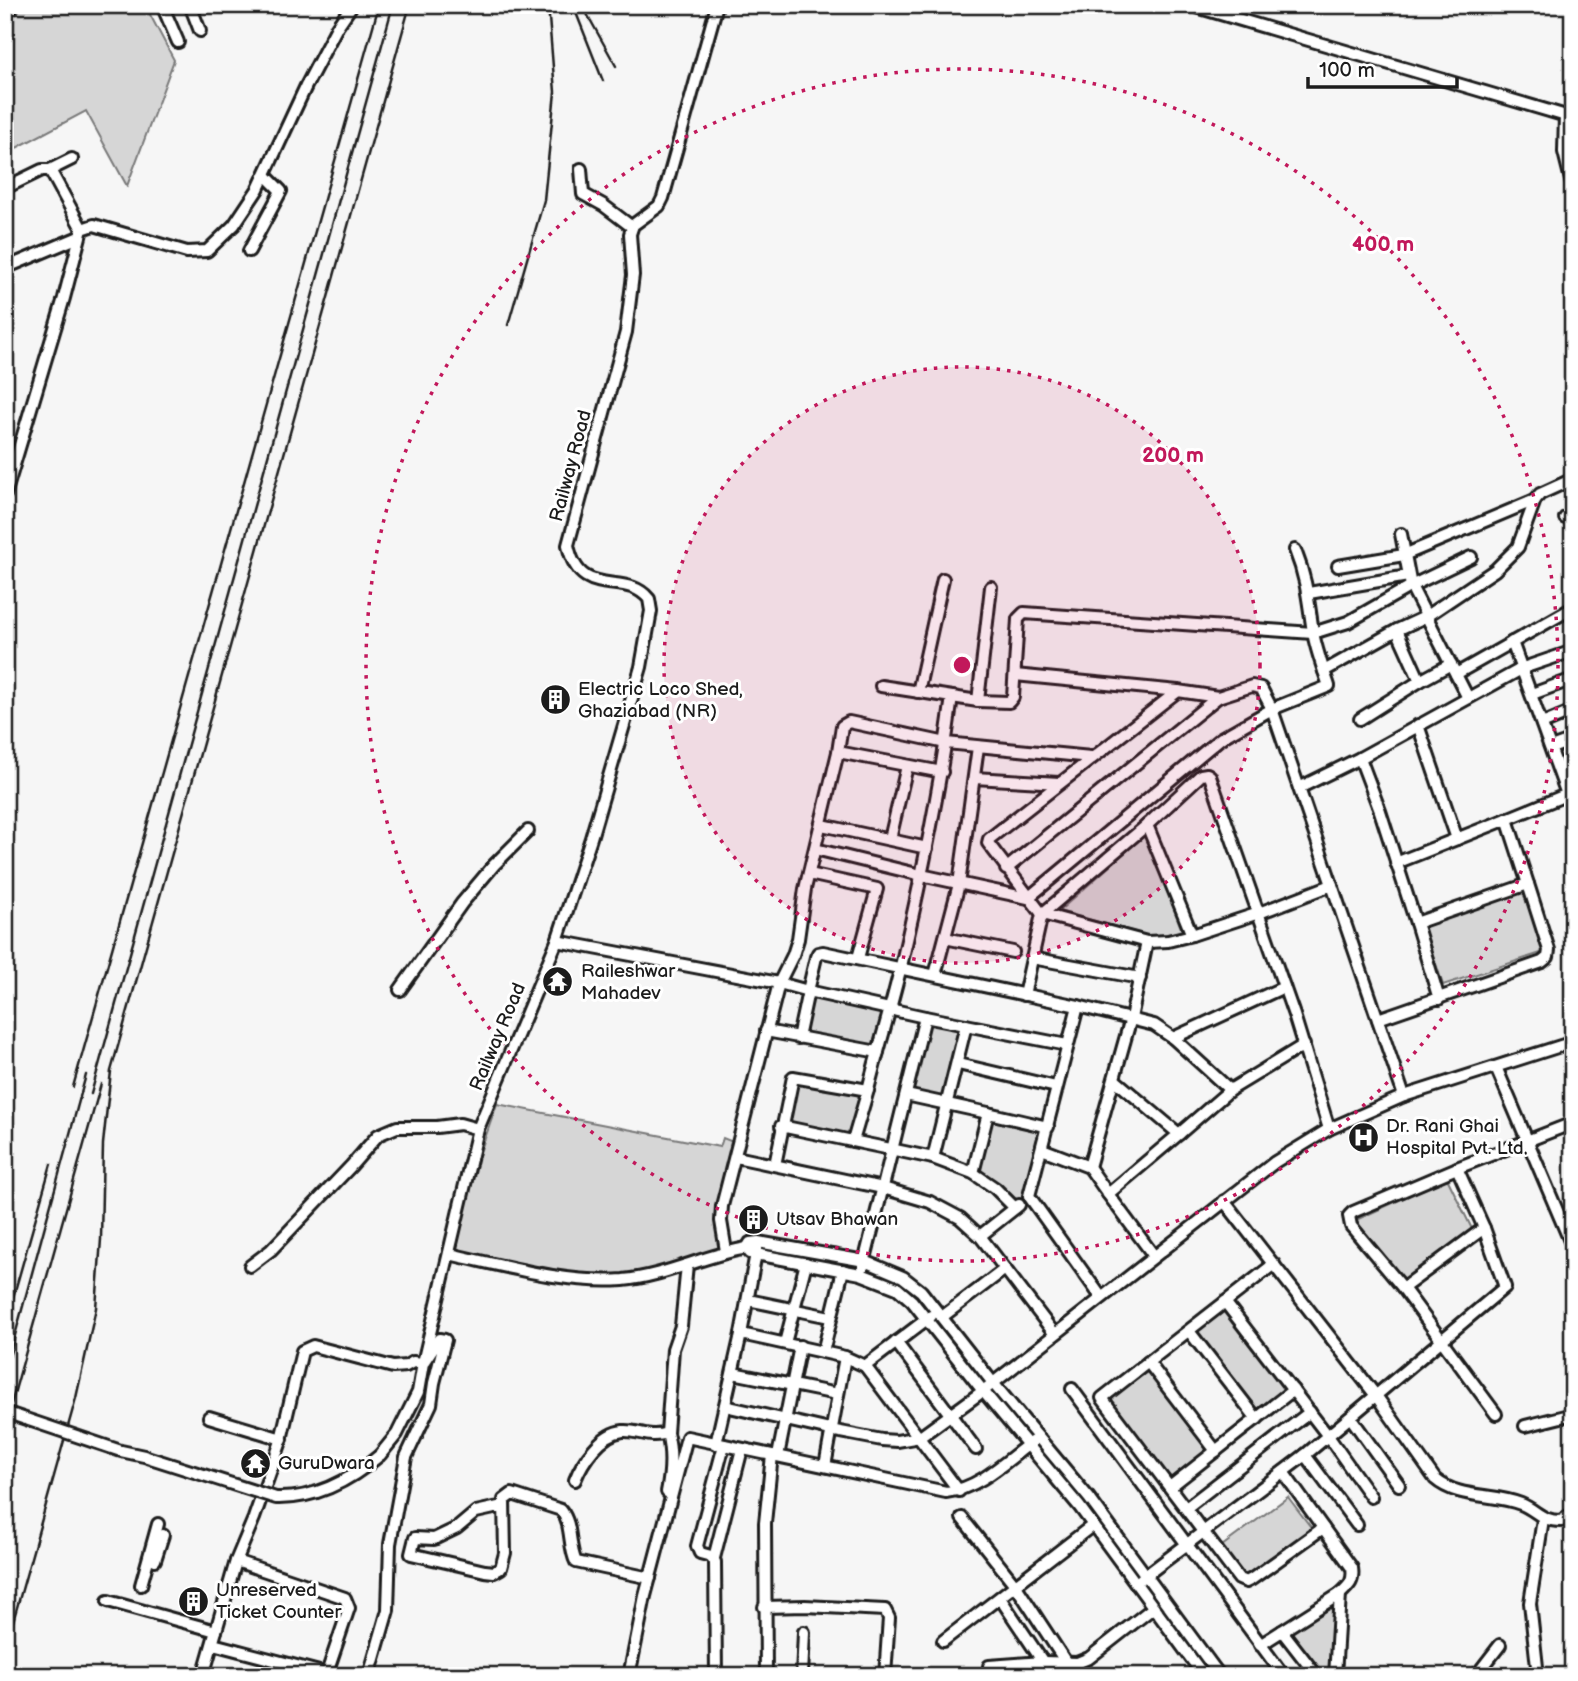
<svg xmlns="http://www.w3.org/2000/svg" width="1578" height="1681" font-family="'Balsamiq Sans',sans-serif">
<style>
.green{fill:#d6d6d6;stroke:#797979;stroke-width:2}
.lines{fill:none;stroke-linecap:round;stroke-linejoin:round}
.minor-casing{stroke:#1c1c1c;stroke-width:16}
.minor{stroke:#fff;stroke-width:10}
.rail{stroke:#1c1c1c;stroke-width:2.5}
.minor-bridge-casing{stroke:#1c1c1c;stroke-width:16;stroke-linecap:butt}
.minor-bridge{stroke:#fff;stroke-width:10}
.ring{fill:none;stroke:#c2185b;stroke-width:3.5;stroke-dasharray:3.5 7}
.labels{text-anchor:middle;dominant-baseline:central;stroke-width:6;stroke-linejoin:round;paint-order:stroke}
.street-label{font-size:19px;fill:#1c1c1c;stroke:#fff}
.poi-label{font-size:19px;fill:#1c1c1c;stroke:#fff;text-anchor:start}
.centre{fill:#c2185b;stroke:#fff;stroke-width:3.5}
.ring-label{font-size:21px;text-anchor:middle;font-weight:bold;fill:#c2185b;stroke:#fff;stroke-width:6;stroke-linejoin:round;paint-order:stroke}
</style>
<rect width="100%" height="100%" fill="#f6f6f6"/>
<filter id="ink" filterUnits="userSpaceOnUse"><feTurbulence type="fractalNoise" baseFrequency=".0143" numOctaves="2"/><feDisplacementMap in="SourceGraphic" scale="14" xChannelSelector="R" yChannelSelector="G"/><feConvolveMatrix kernelMatrix="1 2 1 2 8 2 1 2 1" color-interpolation-filters="sRGB"/></filter>
<g filter="url(#ink)">
<g class="green">
<polygon points="26,5 145,5 174,60 127,186 86,111 5,154 5,16"/>
<polygon points="1146,834 1182,931 1153,937 1059,911"/>
<polygon points="1527,891 1547,951 1443,985 1423,925"/>
<polygon points="812,995 884,1011 875,1049 800,1036"/>
<polygon points="928,1021 962,1029 946,1100 912,1092"/>
<polygon points="796,1079 864,1092 850,1137 786,1123"/>
<polygon points="497,1104 720,1147 723,1138 738,1144 717,1219 717,1231 724,1251 691,1263 621,1277 567,1272 458,1252 455,1249 476,1164"/>
<polygon points="991,1115 1045,1128 1027,1196 1017,1203 976,1172"/>
<polygon points="1447,1178 1473,1231 1403,1284 1356,1220"/>
<polygon points="1225,1309 1286,1388 1255,1411 1195,1332"/>
<polygon points="1150,1370 1209,1449 1170,1479 1108,1400"/>
<polygon points="1288,1497 1313,1530 1247,1579 1222,1546"/>
<polygon points="1338,1599 1332,1676 1320,1676 1286,1632"/>
</g>
<g class="lines">
<defs>
<g id="minor">
<polyline points="11,5 12,8"/>
<polyline points="162,5 178,42"/>
<polyline points="190,5 200,31"/>
<polyline points="1190,5 1573,118"/>
<polyline points="1565,115 1564,152 1573,188"/>
<polyline points="581,169 583,194 603,205 632,227"/>
<polyline points="50,170 72,159"/>
<polyline points="5,188 42,170 50,170 82,229"/>
<polyline points="249,251 281,191 265,175"/>
<polyline points="5,268 79,237"/>
<polyline points="5,495 64,298 82,229 94,225 187,252 207,251 234,225 258,189 306,86 337,27 352,5"/>
<polyline points="1565,518 1573,516"/>
<polyline points="1401,534 1411,586 1468,698"/>
<polyline points="1338,566 1404,555 1535,500"/>
<polyline points="1309,593 1408,576"/>
<polyline points="1512,642 1573,811"/>
<polyline points="1324,671 1397,630 1425,617 1495,570 1518,547 1535,500 1540,494 1573,479"/>
<polyline points="1456,674 1571,609 1573,613"/>
<polyline points="1015,675 1178,691"/>
<polyline points="1420,681 1451,664"/>
<polyline points="881,686 978,701 1009,702 1013,697 1018,619 1024,613 1313,633 1348,622 1411,586 1471,557"/>
<polyline points="918,692 943,579"/>
<polyline points="1532,694 1573,679"/>
<polyline points="1218,697 1178,691 989,839 988,843 1042,914 1147,825 1201,775 1207,774 1210,776 1294,1015 1329,1129"/>
<polyline points="978,701 991,587"/>
<polyline points="1360,719 1420,681 1397,630"/>
<polyline points="1542,724 1573,711"/>
<polyline points="1418,725 1457,839"/>
<polyline points="1551,748 1573,740"/>
<polyline points="838,752 942,772"/>
<polyline points="1360,758 1380,811 1416,923"/>
<polyline points="974,778 1059,783"/>
<polyline points="1299,788 1360,758 1523,668 1573,651"/>
<polyline points="822,825 927,848"/>
<polyline points="890,839 907,766"/>
<path d="M815,849L921,875L1028,898L1221,738L1272,709L1329,686C1323,668 1316,650 1313,632C1308,600 1307,580 1295,550"/>
<polyline points="1396,863 1507,819"/>
<polyline points="1006,869 1218,697 1252,686 1261,688 1272,709 1404,1096"/>
<polyline points="809,874 877,889 858,958"/>
<polyline points="1528,884 1507,819 1573,792"/>
<polyline points="1192,935 1259,913 1332,885"/>
<polyline points="945,938 1013,952"/>
<polyline points="557,941 779,983 808,991 816,957 818,953 823,952 1078,1006 1154,1025 1173,1038 1230,1090 1304,1045"/>
<polyline points="1032,958 1140,978"/>
<polyline points="935,975 959,884 978,747"/>
<polyline points="400,990 462,903 494,865 528,831"/>
<polyline points="1024,995 1042,914 1147,942 1168,941 1192,935 1147,825"/>
<polyline points="1078,1006 1029,1196 1101,1297"/>
<polyline points="1378,1019 1542,962 1548,957 1549,950 1528,884 1416,923 1439,999"/>
<polyline points="766,1031 878,1052"/>
<polyline points="798,1038 808,991 925,1017"/>
<polyline points="1173,1038 1284,987"/>
<polyline points="958,1064 1056,1087"/>
<polyline points="1496,1067 1573,1248"/>
<path d="M868,1090C878,1049 891,1008 901,966C922,877 940,788 952,697"/>
<polyline points="906,1095 988,1113"/>
<polyline points="781,1126 933,1158 973,1173 995,1188 1015,1208"/>
<polyline points="1179,1134 1230,1090"/>
<polyline points="1042,1149 1089,1167 1108,1194 1179,1134 1115,1080"/>
<polyline points="736,1157 883,1188 930,1202 960,1218 980,1236 1054,1333"/>
<polyline points="933,1158 966,1025"/>
<polyline points="775,1165 793,1077 868,1090 853,1141"/>
<polyline points="1089,1167 1131,1018 1147,942"/>
<polyline points="973,1173 988,1113 1048,1127"/>
<polyline points="1108,1194 1154,1256"/>
<path d="M1224,1201L1377,1397L1435,1479C1458,1499 1493,1493 1521,1504C1538,1511 1541,1521 1561,1521L1573,1513"/>
<polyline points="980,1236 1019,1205"/>
<polyline points="747,1248 750,1243 758,1242 865,1261 903,1277 921,1291 993,1383 1089,1498 1220,1676"/>
<polyline points="747,1248 750,1253 861,1274 897,1288 912,1301 983,1391 1079,1506 1204,1676"/>
<polyline points="726,1251 721,1221 722,1206 779,983 793,955 798,939 805,889 838,752 842,726 849,722 946,743 1091,757"/>
<path d="M449,1254C505,1266 566,1284 623,1280C666,1276 705,1255 747,1248"/>
<polyline points="1274,1264 1102,1398 1239,1579 1246,1582 1252,1579 1323,1528"/>
<polyline points="250,1266 271,1250 351,1166 378,1135 397,1127 437,1127 460,1124 478,1129"/>
<polyline points="863,1267 925,1017 1067,1045"/>
<polyline points="1403,1288 1484,1228"/>
<polyline points="748,1300 830,1317"/>
<polyline points="1225,1302 1328,1436 1371,1497"/>
<polyline points="942,1317 1005,1269"/>
<polyline points="1189,1331 1257,1419"/>
<polyline points="741,1334 845,1357 865,1366 931,1316"/>
<polyline points="896,1342 976,1449"/>
<polyline points="785,1343 806,1263"/>
<polyline points="823,1352 843,1270"/>
<polyline points="1148,1362 1216,1451"/>
<path d="M423,1363L478,1129L557,941L591,838L641,667L651,611L649,599C625,569 580,603 568,545L626,332L633,275L630,234L633,225L659,206L663,198L717,5"/>
<polyline points="865,1366 959,1491"/>
<polyline points="733,1373 837,1394"/>
<polyline points="1072,1389 1284,1676"/>
<polyline points="725,1406 830,1430 882,1440 897,1441 920,1437 983,1391 1275,1162 1329,1129 1404,1096 1573,1042"/>
<polyline points="1496,1414 1403,1288 1351,1226 1349,1216 1353,1212 1457,1168 1573,1123"/>
<polyline points="209,1417 282,1439"/>
<polyline points="1351,1418 1399,1485"/>
<polyline points="1525,1426 1573,1414"/>
<polyline points="716,1444 741,1334 757,1248"/>
<polyline points="1305,1455 1357,1525"/>
<polyline points="778,1456 800,1346"/>
<polyline points="825,1466 845,1357"/>
<path d="M575,1480C582,1462 601,1433 623,1431C640,1430 648,1439 667,1433L673,1349L681,1326L687,1265"/>
<polyline points="1170,1487 1293,1390"/>
<path d="M667,1492C671,1473 672,1452 667,1433"/>
<path d="M503,1506L476,1512L457,1528L434,1539L415,1538L411,1554L485,1571L494,1572L501,1568L505,1553L504,1500L512,1494L561,1510C573,1525 568,1546 576,1562L650,1578"/>
<polyline points="1186,1508 1310,1412"/>
<polyline points="962,1518 1016,1586 1067,1664"/>
<polyline points="714,1558 742,1449"/>
<polyline points="155,1560 163,1535"/>
<polyline points="236,1561 345,1598 349,1608 326,1676"/>
<polyline points="1141,1579 1305,1455 1505,1287 1484,1228 1457,1168"/>
<polyline points="141,1585 158,1524"/>
<polyline points="1000,1598 1043,1662 1042,1676"/>
<polyline points="108,1601 216,1631"/>
<polyline points="764,1607 805,1606 885,1610 889,1618 885,1676"/>
<polyline points="1282,1631 1317,1676"/>
<polyline points="943,1641 1093,1525"/>
<polyline points="213,1644 327,1674"/>
<path d="M1260,1645L1340,1594C1350,1585 1354,1581 1352,1568L1283,1472"/>
<polyline points="989,1666 1043,1662 1077,1663 1089,1658 1154,1607"/>
<polyline points="203,1676 236,1561 254,1518 280,1444 302,1351 313,1346 393,1367 406,1366 413,1362 423,1363"/>
<polyline points="369,1676 388,1610 390,1544 406,1457 431,1404 434,1383 445,1340 439,1339 423,1363 418,1392 397,1434 380,1455"/>
<path d="M629,1676L645,1596L687,1437L946,1492C979,1489 1007,1460 1033,1441"/>
<polyline points="716,1676 715,1562 711,1556 700,1553 697,1546 724,1445"/>
<polyline points="766,1676 765,1523 772,1455"/>
<polyline points="802,1676 804,1632"/>
<polyline points="1335,1676 1340,1594"/>
<polyline points="1476,1676 1500,1645"/>
<polyline points="1538,1676 1530,1603 1543,1519"/>
</g>
</defs>
<use href="#minor" class="minor-casing"/>
<use href="#minor" class="minor"/>
<g class="rail">
<polyline points="573,5 603,81"/>
<polyline points="582,5 616,66"/>
<polyline points="508,325 544,200 555,92 548,5"/>
<polyline points="73,1087 379,5"/>
<polyline points="91,1094 393,5"/>
<polyline points="5,1326 51,1164"/>
<polyline points="5,1372 86,1075"/>
<polyline points="5,1426 101,1084"/>
<polyline points="5,1650 76,1398 96,1308 101,1239 103,1144 111,1071 410,5"/>
</g>
<defs>
<path id="minor-bridge" d="M5,1412L121,1451L144,1456L276,1498C316,1499 350,1481 380,1455"/>
</defs>
<use href="#minor-bridge" class="minor-bridge-casing"/>
<use href="#minor-bridge" class="minor-bridge"/>
</g>
</g>
<circle cx="962" cy="665" r="298" fill="#c2185b" fill-opacity=".12"/>
<g class="ring">
<circle cx="962" cy="665" r="298"/>
<circle cx="962" cy="665" r="596"/>
</g>
<defs>
<symbol id="building-disc" viewBox="-11 -11 22 22"><circle r="9.5" fill="#1c1c1c" stroke="#fff"/><path d="M-4-6H4V6H1V3H-1V6H-4ZM-2.5-4.3h1.7v1.8h-1.7ZM.8-4.3h1.7v1.8H.8ZM-2.5-1h1.7V.8h-1.7ZM.8-1h1.7V.8H.8Z" fill="#fff"/></symbol>
<symbol id="temple-disc" viewBox="-11 -11 22 22"><circle r="9.5" fill="#1c1c1c" stroke="#fff"/><path d="M0-6L5-2H3V0L6.5 2.5H4V6H1.5V3h-3V6H-4V2.5H-6.5L-3 0V-2H-5Z" fill="#fff"/></symbol>
<symbol id="hospital-disc" viewBox="-11 -11 22 22"><circle r="9.5" fill="#1c1c1c" stroke="#fff"/><path d="M-5-5h3v3.5h4V-5h3V5h-3V1.5h-4V5h-3Z" fill="#fff"/></symbol>
</defs>
<g fill-rule="evenodd">
<use href="#building-disc" x="538" y="682" width="35" height="35"/>
<use href="#temple-disc" x="540" y="964" width="35" height="35"/>
<use href="#hospital-disc" x="1346" y="1120" width="35" height="35"/>
<use href="#building-disc" x="736" y="1202" width="35" height="35"/>
<use href="#temple-disc" x="238" y="1446" width="35" height="35"/>
<use href="#building-disc" x="176" y="1584" width="35" height="35"/>
</g>
<g class="labels">
<g class="street-label">
<text transform="translate(571 466) rotate(-75)">Railway Road</text>
<text transform="translate(498 1037) rotate(-67)">Railway Road</text>
</g>
<g class="poi-label">
<text x="578" y="689">Electric Loco Shed,<tspan x="578" dy="22">Ghaziabad (NR)</tspan></text>
<text x="581" y="971">Raileshwar<tspan x="581" dy="22">Mahadev</tspan></text>
<text x="1386" y="1126">Dr. Rani Ghai<tspan x="1386" dy="22">Hospital Pvt. Ltd.</tspan></text>
<text x="776" y="1219">Utsav Bhawan</text>
<text x="278" y="1463">GuruDwara</text>
<text x="216" y="1590">Unreserved<tspan x="216" dy="22">Ticket Counter</tspan></text>
</g>
</g>
<circle cx="962" cy="665" r="10" class="centre"/>
<g class="ring-label">
<text x="1383" y="251">400 m</text>
<text x="1173" y="462">200 m</text>
</g>
<rect width="1578" height="1681" fill="none" stroke="#fff" stroke-width="28"/>
<rect x="14" y="14" width="1550" height="1653" fill="none" stroke="#1c1c1c" stroke-width="2.5" filter="url(#ink)"/>
<path d="M1308 77v10h149v-10" fill="none" stroke="#1c1c1c" stroke-width="3.5"/>
<text x="1319" y="77" font-size="21" fill="#1c1c1c" stroke="#ffffff" stroke-width="5" paint-order="stroke">100 m</text>
</svg>
